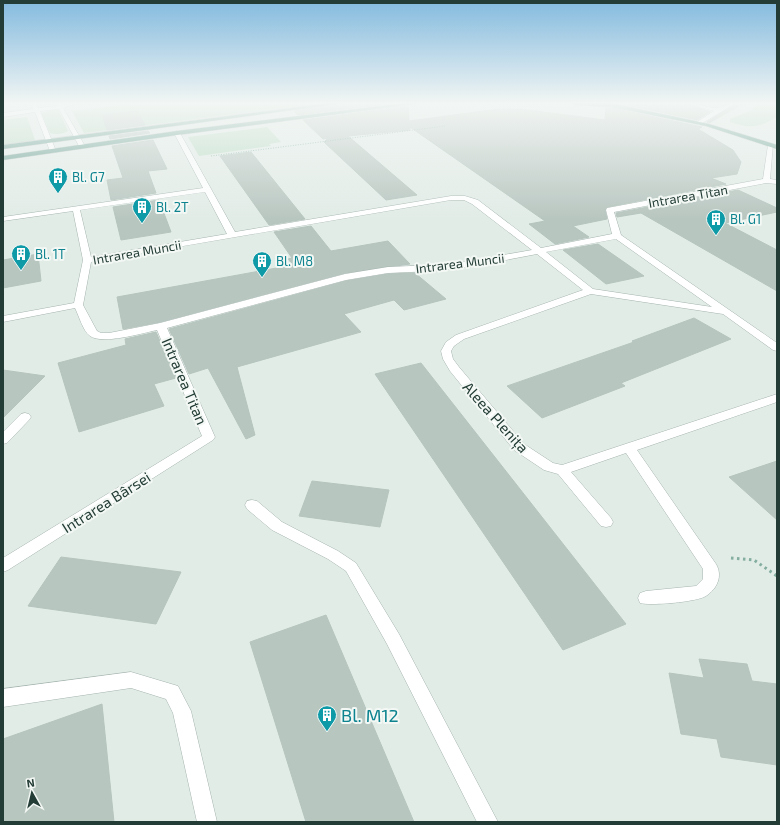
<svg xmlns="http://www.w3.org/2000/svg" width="780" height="825" font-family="'Exo 2',sans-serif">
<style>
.green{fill:#bcdcc5}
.building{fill:#b8c6c0;stroke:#b5c5be}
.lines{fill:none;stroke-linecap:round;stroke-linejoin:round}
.minor-casing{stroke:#a5b4ae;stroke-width:1}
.major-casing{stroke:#c1c8c6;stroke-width:1}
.path-far1{stroke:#84aea0;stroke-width:1;stroke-dasharray:1 1.5;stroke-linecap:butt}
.path{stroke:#84aea0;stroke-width:3;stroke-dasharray:2.5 3.5;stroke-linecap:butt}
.minor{fill:#fff;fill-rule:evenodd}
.major{fill:#699f91;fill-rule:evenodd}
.labels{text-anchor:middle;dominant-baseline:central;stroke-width:4;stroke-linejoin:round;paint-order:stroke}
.far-culture-label{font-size:13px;fill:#0d838f;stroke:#f3f8f5;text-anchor:start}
.far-street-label{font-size:13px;fill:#233c35;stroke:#f3f8f5}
.street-label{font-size:15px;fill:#233c35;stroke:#f3f8f5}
.near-culture-label{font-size:18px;fill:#0d838f;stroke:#f3f8f5;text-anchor:start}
</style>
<rect width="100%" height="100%" fill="#e2ece7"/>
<g class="green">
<polygon points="142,103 305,103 307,105 84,133 72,111"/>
<path d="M758,103H777V117C760,127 750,129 730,122V119L752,110Z"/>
<path d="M52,110L59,111L68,131C63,134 56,135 50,133L41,113Z"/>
<polygon points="27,117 35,140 3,145 3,120"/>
<polygon points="267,127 281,142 269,144 271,146 199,156 188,137"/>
</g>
<g class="building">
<polygon points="346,103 392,103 298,115 294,111"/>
<polygon points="618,103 685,103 710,112 697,120"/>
<polygon points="737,103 744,103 709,123 707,122"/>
<polygon points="408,106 409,121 499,109 520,109 605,120 606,108 612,108 702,127 698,129 733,150 741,162 737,174 711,178 726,184 607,207 605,210 607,219 573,226 589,237 555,244 529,224 545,221 410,127 410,130 348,136 417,195 386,200 324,142 328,138 323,139 303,120"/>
<polygon points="138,111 145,125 107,130 102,115"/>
<polygon points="148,131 150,133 110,139 109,136"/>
<polygon points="153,140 167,169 148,171 156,193 111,200 107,180 123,178 112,146"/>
<polygon points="251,152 305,219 269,225 220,156"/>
<polygon points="738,190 777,208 777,212 725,223 777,250 777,291 641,213 617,217 616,213"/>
<polygon points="159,200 171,232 121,240 113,207"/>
<polygon points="311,226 331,251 388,241 410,264 345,273 160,322 123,329 117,297 293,265 288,259 292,258 274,232"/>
<polygon points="598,244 644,276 606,284 563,250"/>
<polygon points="38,254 41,281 3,288 3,260"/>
<polygon points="415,273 446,299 404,310 394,300 344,314 361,332 237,367 255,435 246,439 208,368 189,374 169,329 346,281 388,274"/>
<polygon points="694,318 731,339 621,383 625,386 542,418 507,386 634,342 632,341"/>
<polygon points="156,332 176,378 154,384 164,406 79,432 58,363 126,345 125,339"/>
<polygon points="421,363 626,624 563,650 375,374"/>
<polygon points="3,370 45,376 3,418"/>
<polygon points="777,461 777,520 729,477"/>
<polygon points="312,481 389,490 380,527 299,516"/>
<polygon points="61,557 181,572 156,624 28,606"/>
<polygon points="326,615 414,822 306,822 250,642"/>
<polygon points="699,659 747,664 752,681 777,684 777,765 721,757 717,739 681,734 669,673 704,678"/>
<polygon points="102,704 114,822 3,822 3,739"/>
</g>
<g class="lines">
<defs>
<g id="minor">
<polygon points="32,103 36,103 38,108 57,106 55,103 61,103 62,105 77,103 63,108 85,146 84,147 79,146 59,109 40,111 56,151 53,153 50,151 35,112 3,117 3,113 33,109"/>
<path d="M686,103C697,103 706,108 716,108C722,108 728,103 736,103L699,125L696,123L697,122L714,111Z"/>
<path d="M177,131L180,133L235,232L451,196H465L478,200L541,248L612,234L606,210L607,208L763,179L768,145L773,144L770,179L777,180V184L766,183L614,212L621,235L777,343V351L773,350L723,314L591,294L464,339L454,346L451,351L453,359L459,367L524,444L553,463L562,465L777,394V402L637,450L716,564C723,576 717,589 706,596C697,602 650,606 640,603L638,598L640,593L646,591L696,586L703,579V569L626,453L571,472L611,518L613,522L611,526L606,527L601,526L558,474L544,470L514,450L450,371L443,359L441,351L446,342L456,335L583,290L537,254L469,267L433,271L388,273L346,280L167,328L215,437L213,440L8,570L3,572V558L202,436L157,330C142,333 103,345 90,336C83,331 79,316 75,308L3,322V316L74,303L83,260L73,211L3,221V217L203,188L174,133ZM205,192L227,234L91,257L80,210ZM451,200H464L472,204L532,250L469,261L433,265L388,267L345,274L160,323L109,333H101L97,331L83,305L91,262ZM616,239L712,307L593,289L546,252Z"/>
<polygon points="25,413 29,414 31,417 29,420 7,443 3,444 3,432 21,414"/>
<polygon points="252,500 257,501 282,522 338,551 356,563 399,634 498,822 477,822 387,644 346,571 328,559 272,530 247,509 245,505 247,501"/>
<polygon points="131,672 178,686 191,711 217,822 197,822 173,713 166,699 131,688 3,707 3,689"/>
</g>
<g id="major">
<polygon points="329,103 345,103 3,149 3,145"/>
<polygon points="405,103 422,103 177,135 3,160 3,156 177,131"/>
<polygon points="572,103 610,103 709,124 777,145 777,149 706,126 612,107 575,105"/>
</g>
</defs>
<use href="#minor" class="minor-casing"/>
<use href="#major" class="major-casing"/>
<polyline class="path-far1" points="211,156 445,126"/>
<polyline class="path" points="731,558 754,560 777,576"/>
<use href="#minor" class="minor"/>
<use href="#major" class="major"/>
</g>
<linearGradient id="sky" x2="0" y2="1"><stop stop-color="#83bade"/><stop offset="0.47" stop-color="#f2f6f4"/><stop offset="1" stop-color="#f2f6f4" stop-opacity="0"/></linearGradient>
<rect width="780" height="219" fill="url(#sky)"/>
<defs>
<symbol id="building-pin" viewBox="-11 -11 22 30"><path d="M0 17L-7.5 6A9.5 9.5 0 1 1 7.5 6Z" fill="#0f9aa8" stroke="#f3f8f5"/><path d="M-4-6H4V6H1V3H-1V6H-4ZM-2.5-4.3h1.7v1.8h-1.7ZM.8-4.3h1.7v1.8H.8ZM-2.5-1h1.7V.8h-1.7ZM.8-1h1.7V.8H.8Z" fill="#fff"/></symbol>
</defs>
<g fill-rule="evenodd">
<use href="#building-pin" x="47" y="166" width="22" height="30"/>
<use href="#building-pin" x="131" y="196" width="22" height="30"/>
<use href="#building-pin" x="705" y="208" width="22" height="30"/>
<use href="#building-pin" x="10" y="243" width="22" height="30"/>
<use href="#building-pin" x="251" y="250" width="22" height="30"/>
<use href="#building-pin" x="316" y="704" width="22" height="30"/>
</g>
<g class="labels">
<g class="far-culture-label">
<text x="72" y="177">Bl. G7</text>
<text x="156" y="207">Bl. 2T</text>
<text x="730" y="219">Bl. G1</text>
<text x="35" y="254">Bl. 1T</text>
<text x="276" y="261">Bl. M8</text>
</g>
<g class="far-street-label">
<text transform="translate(688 196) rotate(-10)">Intrarea Titan</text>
<text transform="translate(137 252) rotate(-10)">Intrarea Muncii</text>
<text transform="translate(460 263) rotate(-7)">Intrarea Muncii</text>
</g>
<g class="street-label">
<text transform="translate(185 381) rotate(67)">Intrarea Titan</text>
<text transform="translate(496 417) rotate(48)">Aleea Plenița</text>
<text transform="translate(106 502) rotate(-32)">Intrarea Bârsei</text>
</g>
<g class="near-culture-label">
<text x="341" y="715">Bl. M12</text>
</g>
</g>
<rect width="780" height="825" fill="none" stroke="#233c35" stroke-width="8"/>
<g transform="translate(32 793) rotate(352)" stroke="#f3f8f5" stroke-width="3" paint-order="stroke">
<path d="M0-3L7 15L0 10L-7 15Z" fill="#233c35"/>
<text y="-6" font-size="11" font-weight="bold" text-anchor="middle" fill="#233c35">N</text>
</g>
</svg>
